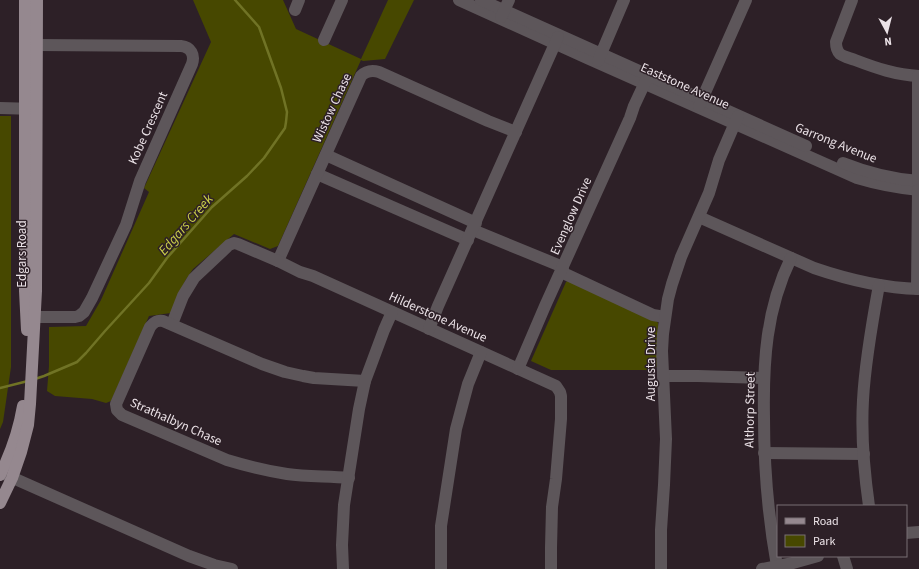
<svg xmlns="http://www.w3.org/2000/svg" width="919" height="569" font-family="'Source Sans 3',sans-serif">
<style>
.green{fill:#474800}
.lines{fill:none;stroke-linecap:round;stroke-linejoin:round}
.stream{stroke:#707325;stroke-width:2.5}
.minor{stroke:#5d565a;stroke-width:12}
.major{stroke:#95888f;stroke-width:12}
.labels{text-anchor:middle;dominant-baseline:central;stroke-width:3;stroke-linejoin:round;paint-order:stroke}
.street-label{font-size:13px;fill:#ebe2e7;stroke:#2d2027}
.water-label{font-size:14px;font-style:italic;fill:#cbcf48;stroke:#2d2027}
</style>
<rect width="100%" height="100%" fill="#2d2027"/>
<g class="green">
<polygon points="193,0 283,0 296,29 361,59 388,0 414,0 385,59 363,61 361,60 278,246 270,249 234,234 193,269 185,281 171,313 149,316 111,401 106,403 92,399 55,396 47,391 49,366 49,327 86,326 101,300 149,192 144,188 211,42"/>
<polygon points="0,116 11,116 11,367 3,422 0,429"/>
<polygon points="569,280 655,319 658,323 657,366 653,370 551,370 531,361 566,282"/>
</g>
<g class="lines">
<g class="stream">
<polyline points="35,379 44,376 77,362 86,353 105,331 149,283 167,258 212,207 247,176 264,158 285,128 286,122 287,112 281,88 259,27 235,0"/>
<polyline points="0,388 28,381"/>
</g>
<g class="minor">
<path d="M459,0L587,58L857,178C877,184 898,188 919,190"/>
<polyline points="481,0 806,146"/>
<path d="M852,0L836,42C836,46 837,51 840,54C844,57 850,58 855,60C876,68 896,75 919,76"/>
<polyline points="295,10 299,0"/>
<polyline points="501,17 509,0"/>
<polyline points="324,40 342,0"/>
<polyline points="598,61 624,0"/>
<polyline points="699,106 746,0"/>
<polyline points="0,108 36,109"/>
<polyline points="326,155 476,223"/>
<path d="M843,163C868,173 893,179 919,181"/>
<polyline points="317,174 468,240"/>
<polyline points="918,181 918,76"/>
<path d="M699,217L814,268C849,280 882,288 919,289"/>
<polyline points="473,230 563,267"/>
<path d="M278,261L361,76C366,71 372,70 379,72L488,121L516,132"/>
<polyline points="561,272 653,315 665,317"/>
<polyline points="917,289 918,190"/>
<path d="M35,317H75L79,316L84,312L92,298L126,225L140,181L192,64C195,55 191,47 181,46L37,45"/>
<polyline points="172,324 183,296 194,278 229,245 234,243 238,244 278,261 300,272 313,276 556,386 560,392 561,396 561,419 556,479 552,507 551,548 551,569"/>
<polyline points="429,329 438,306 558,37"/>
<polyline points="518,369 545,306 630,118 634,106 648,76"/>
<polyline points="663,376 698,376 764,378"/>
<polyline points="764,453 864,454"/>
<polyline points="4,474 189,556 214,565 232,569"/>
<path d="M349,478C328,476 307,477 287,474C267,471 247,466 227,460L122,415L117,410L116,404L150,327C154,322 157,320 163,321L262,364L285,372L303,376L314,378L365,381"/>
<path d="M869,506C864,471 861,435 863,400C865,362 872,323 879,285"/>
<polyline points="906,533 919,532"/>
<polyline points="843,556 847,569"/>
<path d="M777,566C768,516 764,469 764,418C763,362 766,309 791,258"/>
<polyline points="343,569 342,545 344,505 359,409 365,381 371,365 384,330 392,312"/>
<polyline points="441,569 441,526 456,429 468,384 481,352"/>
<polyline points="661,569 661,530 664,485 666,439 662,351 663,334 668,299 672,284 681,257 709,193 719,160 738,116"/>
<polyline points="762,569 793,563 818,556"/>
</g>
<g class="major">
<polyline points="25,0 25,291 27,330"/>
<path d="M0,475C11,453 19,430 23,406"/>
<polyline points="0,503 12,478 21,452 28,425 30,404 36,291 37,0"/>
</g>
</g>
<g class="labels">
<g class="street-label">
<text transform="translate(685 86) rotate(24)">Eaststone Avenue</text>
<text transform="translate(332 108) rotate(-65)">Wistow Chase</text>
<text transform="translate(148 128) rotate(-66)">Kobe Crescent</text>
<text transform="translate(836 143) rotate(22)">Garrong Avenue</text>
<text transform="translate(571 216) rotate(-66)">Evenglow Drive</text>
<text transform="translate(22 254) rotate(-90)">Edgars Road</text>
<text transform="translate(438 317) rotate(24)">Hilderstone Avenue</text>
<text transform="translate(651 364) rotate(-90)">Augusta Drive</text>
<text transform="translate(750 410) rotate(-89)">Althorp Street</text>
<text transform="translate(176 422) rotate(24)">Strathalbyn Chase</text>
</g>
<g class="water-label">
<text transform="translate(186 225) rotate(-49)">Edgars Creek</text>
</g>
</g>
<rect x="777" y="505" width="130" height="52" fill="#2d2027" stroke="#796e74"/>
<rect x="785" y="518" width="20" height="6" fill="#95888f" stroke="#796e74"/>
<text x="813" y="525" font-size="12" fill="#ebe2e7">Road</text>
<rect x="785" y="535" width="20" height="12" fill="#474800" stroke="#796e74"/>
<text x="813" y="545" font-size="12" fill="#ebe2e7">Park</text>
<g transform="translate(887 32) rotate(173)" stroke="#2d2027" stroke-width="3" paint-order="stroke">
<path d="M0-3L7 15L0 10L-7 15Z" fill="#ebe2e7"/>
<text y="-6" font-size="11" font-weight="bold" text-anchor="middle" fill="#ebe2e7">N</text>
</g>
</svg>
